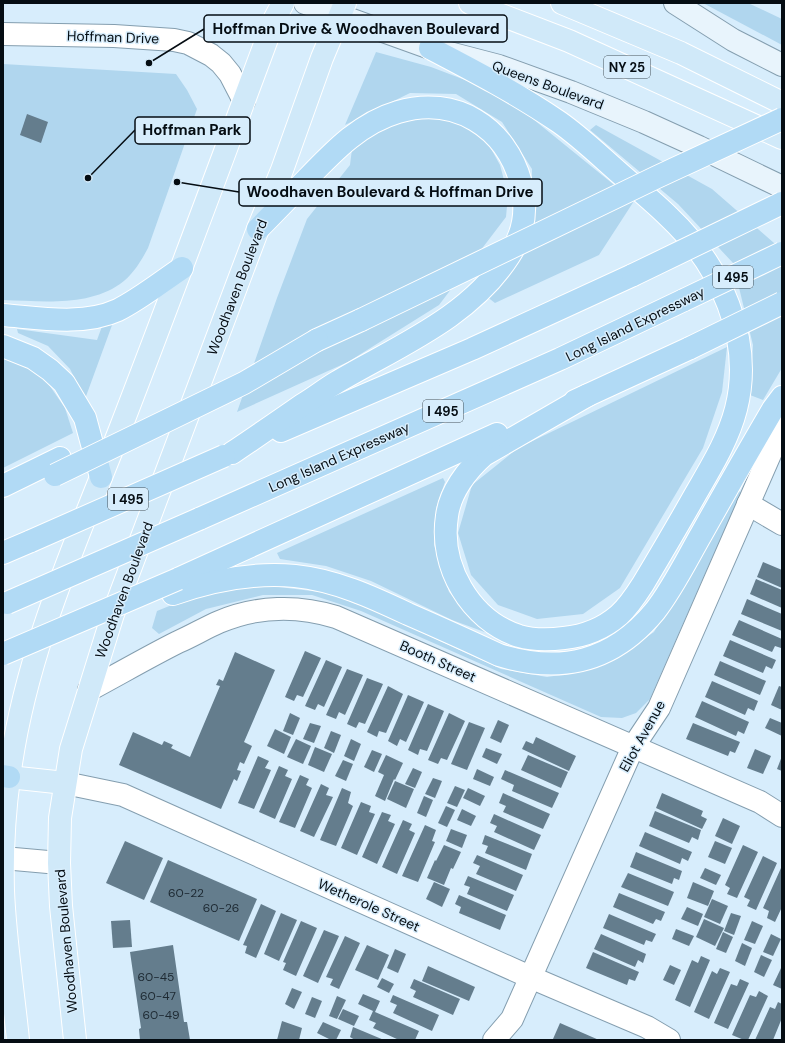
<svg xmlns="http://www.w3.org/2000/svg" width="785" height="1043" font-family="'DM Sans',sans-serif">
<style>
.green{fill:#b0d6ee}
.building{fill:#647d8d}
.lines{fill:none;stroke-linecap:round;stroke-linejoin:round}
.street-casing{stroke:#849eaf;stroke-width:24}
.secondary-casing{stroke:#849eaf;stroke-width:24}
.primary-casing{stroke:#fff;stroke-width:24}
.highway-casing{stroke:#fff;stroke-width:24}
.street{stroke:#fff;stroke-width:22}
.secondary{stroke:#e8f4fc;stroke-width:22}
.primary{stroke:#d0e9f9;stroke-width:22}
.highway{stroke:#b1daf5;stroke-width:22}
.highway-bridge-casing{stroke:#fff;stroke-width:24;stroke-linecap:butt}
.highway-bridge{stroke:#b1daf5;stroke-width:22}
.labels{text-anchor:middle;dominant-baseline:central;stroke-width:3;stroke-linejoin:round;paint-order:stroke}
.number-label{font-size:12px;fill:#1d2932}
.shield{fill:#d7edfc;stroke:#445059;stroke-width:1}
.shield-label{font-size:13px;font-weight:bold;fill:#050d13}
.street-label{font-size:14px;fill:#050d13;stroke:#d7edfc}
.leader{fill:none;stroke:#050d13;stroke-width:1.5}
.callout-dot{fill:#050d13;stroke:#d7edfc;stroke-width:1.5}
.callout{fill:#d7edfc;stroke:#050d13;stroke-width:1.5}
.callout-label{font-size:15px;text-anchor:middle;font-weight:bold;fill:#050d13}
</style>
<rect width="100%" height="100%" fill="#d7edfc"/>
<g class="green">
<polygon points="703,3 748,3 782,19 782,45"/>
<polygon points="376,52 431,67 502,94 634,201 599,255 495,303 486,296 532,201 532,169 502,122 456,94 410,93 345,125"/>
<path d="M3,64L176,74L187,90L197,109L148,248C141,261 133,275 120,284C87,307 41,301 3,300Z"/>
<polygon points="422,116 458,120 484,136 500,165 508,195 506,217 439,305 348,362 237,412 277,298 307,219 350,165 352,149 384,125"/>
<polygon points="596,125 712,189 782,250 782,368 763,400 750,395 753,345 733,263 678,204 590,130"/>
<polygon points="115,317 85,399 70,369 48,346 18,333 17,329 97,340 104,321"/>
<polygon points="727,347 722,392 703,448 620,588 583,614 537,619 498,605 471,575 458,533 472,485 518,448"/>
<polygon points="3,359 11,360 43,376 65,408 73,433 3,468"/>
<polygon points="443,478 445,482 436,508 434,545 449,592 490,634 452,620 371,581 326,566 280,559 277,553"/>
<polygon points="738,491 741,492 650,699 636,713 622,718 601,717 361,611 312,595 263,595 206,609 159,634 152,628 157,611 184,600 237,587 279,587 328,593 377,612 501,669 547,677 581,672 612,661 654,632"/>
</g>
<g class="building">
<polygon points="27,114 48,122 41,143 20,135"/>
<polygon points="763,562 782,570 782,588 757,577"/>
<polygon points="756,579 782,590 782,608 750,594"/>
<polygon points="747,599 782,614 782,631 741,614"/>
<polygon points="739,620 782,639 781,648 775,646 772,652 732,635"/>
<polygon points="730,640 776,660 772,669 766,666 763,673 723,656"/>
<polygon points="305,651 321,658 303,697 297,695 294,701 285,697"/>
<polygon points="235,652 275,670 244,742 252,746 244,764 240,762 237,770 241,771 237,781 234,779 221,809 119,765 133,732 162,745 164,741 173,745 171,748 190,757 220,686 216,685 219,679 223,681"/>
<polygon points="326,660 342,667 324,707 318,704 315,710 305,706"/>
<polygon points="720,661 766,681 760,695 714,675"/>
<polygon points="347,669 363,675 345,715 339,712 336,719 326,715"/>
<polygon points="367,678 383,684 365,724 359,722 356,728 347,724"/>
<polygon points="712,681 758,701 754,711 748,708 745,715 705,697"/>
<polygon points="388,686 403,694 386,733 379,731 377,737 367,732"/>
<polygon points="779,686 782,687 782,710 771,705"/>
<polygon points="408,695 424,702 406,742 400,739 397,746 388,741"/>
<polygon points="702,701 749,722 744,734 738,731 736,736 695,717"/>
<polygon points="428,704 444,711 427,751 420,749 418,755 408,750"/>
<polygon points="290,713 300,718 293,735 283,731"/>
<polygon points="449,713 465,721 447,760 441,758 438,764 428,760"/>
<polygon points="770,718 782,723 782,736 765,728"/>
<polygon points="498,720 509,725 501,743 490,738"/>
<polygon points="469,722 485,728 467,770 451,764"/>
<polygon points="310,723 321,726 314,743 303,739"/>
<polygon points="693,723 740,742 735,753 730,751 728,756 686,739"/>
<polygon points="275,729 291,737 284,754 267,746"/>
<polygon points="331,731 341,735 334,753 324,748"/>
<polygon points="536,737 576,756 569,771 522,749 526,741 533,744"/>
<polygon points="296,739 311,746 303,764 287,757"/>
<polygon points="351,739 361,744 354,761 344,756"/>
<polygon points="315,747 332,754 324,772 308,765"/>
<polygon points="486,748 502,754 497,764 482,757"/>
<polygon points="755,749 771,756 763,774 747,768"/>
<polygon points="372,750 382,754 374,772 364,767"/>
<polygon points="386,755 403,763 395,780 394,779 385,801 375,796 384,775 378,772"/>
<polygon points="528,755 568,772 561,788 521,770"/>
<polygon points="258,756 269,761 265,768 271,770 254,809 238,803"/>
<polygon points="782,756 782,771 777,769"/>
<polygon points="343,760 353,764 346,781 335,776"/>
<polygon points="279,766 288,770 285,776 292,779 275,819 259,812"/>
<polygon points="413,768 422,772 415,788 405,784"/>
<polygon points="477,769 494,777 490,786 473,779"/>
<polygon points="505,770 559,793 552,808 512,791 514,785 501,779"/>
<polygon points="300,775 309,779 306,785 312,788 295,828 279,822"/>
<polygon points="433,778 442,781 435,798 425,794"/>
<polygon points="395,781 414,789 406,808 387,799"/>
<polygon points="321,784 329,788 326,795 333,797 314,837 300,831"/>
<polygon points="455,786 465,790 457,807 447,803"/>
<polygon points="342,788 351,792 348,803 353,806 336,846 320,840"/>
<polygon points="468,788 485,796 480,806 463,798"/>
<polygon points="503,793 550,814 543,829 503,812 506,806 499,803"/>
<polygon points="662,793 703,811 701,816 707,819 702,829 656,808"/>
<polygon points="424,796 433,800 426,817 417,813"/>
<polygon points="361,802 371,806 369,812 375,814 357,855 341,848"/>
<polygon points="446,806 455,810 447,827 438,823"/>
<polygon points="462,809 476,816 471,826 457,820"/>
<polygon points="655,811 701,830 698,840 692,837 689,843 649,826"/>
<polygon points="382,812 391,815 388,821 395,824 377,864 362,857"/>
<polygon points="494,814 541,835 534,850 494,832 497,826 490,823"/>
<polygon points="723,818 740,826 732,844 715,836"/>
<polygon points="403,820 412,824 409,830 415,833 397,874 382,867"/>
<polygon points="425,825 436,830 432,841 435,842 418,882 402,876"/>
<polygon points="451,829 467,835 462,848 446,841"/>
<polygon points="645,832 692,852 688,861 682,858 680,864 639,846"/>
<polygon points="485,835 532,854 526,870 485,853 488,846 482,844"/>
<polygon points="125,841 163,858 144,900 106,883"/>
<polygon points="715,841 732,848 725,864 708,857"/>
<polygon points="444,845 461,852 453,869 451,868 444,885 427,878 435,860 436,861"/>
<polygon points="743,845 758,852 737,898 727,894 730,888 725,885"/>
<polygon points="636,852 682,871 679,880 674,878 672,884 630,867"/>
<polygon points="477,855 523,875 516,891 476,874 480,866 473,863"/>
<polygon points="763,856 777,863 756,910 747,906 750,900 744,897"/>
<polygon points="168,860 257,899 239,941 150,902"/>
<polygon points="705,868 721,875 716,885 700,878"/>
<polygon points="781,868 782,869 782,907 775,922 767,918 769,911 763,908"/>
<polygon points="628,873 674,892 668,906 621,887"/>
<polygon points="468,876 514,895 507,911 467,894 470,887 464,885"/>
<polygon points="434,882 450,889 442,907 426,899"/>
<polygon points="693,882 714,891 708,906 687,898"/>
<polygon points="619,893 665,912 661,921 656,919 653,924 613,907"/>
<polygon points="459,895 506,915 500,930 459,913 461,907 455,904"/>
<polygon points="712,899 728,906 720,924 704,917"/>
<polygon points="261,904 276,911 256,958 245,953 247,946 243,945"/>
<polygon points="687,907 703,914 698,926 681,919"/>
<polygon points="281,913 297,920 279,961 264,954"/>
<polygon points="731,913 741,916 734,935 724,931"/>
<polygon points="609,914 656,934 652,942 646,940 644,945 603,928"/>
<polygon points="704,919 724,928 715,946 696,937"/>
<polygon points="130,920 132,947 113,948 111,921"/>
<polygon points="301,921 317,928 296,976 283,970 286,963 283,962"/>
<polygon points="752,921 763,926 755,944 744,940"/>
<polygon points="676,929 694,936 689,946 672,939"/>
<polygon points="324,930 339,936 318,983 303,976"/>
<polygon points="723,932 733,937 726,953 716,949"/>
<polygon points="601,934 646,954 643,963 638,960 635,967 594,949"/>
<polygon points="771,934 781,939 773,956 763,952"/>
<polygon points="345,936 360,943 339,989 330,985 333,979 326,977"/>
<polygon points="742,943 752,948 745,966 735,961"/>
<polygon points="173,945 184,1022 187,1022 190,1040 140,1040 139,1029 141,1028 130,952"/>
<polygon points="367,945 389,955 378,980 355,970"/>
<polygon points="395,949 406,954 398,973 387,968"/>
<polygon points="593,952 639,972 635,981 629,979 627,985 586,968"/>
<polygon points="761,955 772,960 764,977 754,972"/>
<polygon points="701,956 710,960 690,1007 675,1000 692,960 698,963"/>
<polygon points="670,965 681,970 674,985 663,980"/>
<polygon points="428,966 475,987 469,1001 422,981"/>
<polygon points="782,966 782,989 773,985"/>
<polygon points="720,968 730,972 709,1019 694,1012 712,971 717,974"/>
<polygon points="382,978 394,984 389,993 377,987"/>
<polygon points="414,979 460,999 453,1015 413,997 416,991 410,988"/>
<polygon points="740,979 749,983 728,1029 714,1023 731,984 737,986"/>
<polygon points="292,988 302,992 294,1009 285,1004"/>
<polygon points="759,991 768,996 748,1040 744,1040 732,1035 750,995 756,997"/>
<polygon points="363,994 380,1001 375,1012 419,1031 415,1040 399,1040 373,1028 376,1023 369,1020 373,1011 358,1004"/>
<polygon points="393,995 439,1015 432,1031 393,1013 397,1005 390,1002"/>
<polygon points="337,996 346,1000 337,1019 329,1016"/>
<polygon points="312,997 322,1001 315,1018 305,1014"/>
<polygon points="778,1002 782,1004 782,1018 773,1040 755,1040 770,1007 775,1009"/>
<polygon points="343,1009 359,1016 354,1026 338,1019"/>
<polygon points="282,1021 302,1028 299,1040 277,1040"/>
<polygon points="323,1022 341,1030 336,1040 331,1040 317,1033"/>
<polygon points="560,1023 599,1040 557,1040 553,1039"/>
<polygon points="353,1027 384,1040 355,1040 350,1037"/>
</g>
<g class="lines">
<defs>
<g id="street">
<polyline points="3,34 114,36 174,40 188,43 211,55 221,63 230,74 244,101"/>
<polyline points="748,504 782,524"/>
<path d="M89,690C119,674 148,657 178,642C192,636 205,628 219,622C257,606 298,605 336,617L760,802L782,816"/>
<polyline points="65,783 123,795 530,977 647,1027 669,1040"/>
<polyline points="3,858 59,863"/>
<polyline points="494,1040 512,1019 633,747 659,708 782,427"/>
</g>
<g id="secondary">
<polyline points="305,3 430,48 499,66 571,92 644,122 699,147 782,187"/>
<polyline points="675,3 733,40 782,65"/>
</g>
<g id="primary">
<polyline points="470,3 569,41 782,138"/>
<polyline points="562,3 681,53 782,103"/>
<polyline points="9,777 65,783"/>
<path d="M18,1040C13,990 5,940 3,891C2,853 4,815 9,778C24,657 75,544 119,432C172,295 223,157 274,20L283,3"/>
<polyline points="75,1040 61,906 59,863 60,818 71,749 113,614 258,229 282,170 322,58 345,3"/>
</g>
<g id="highway">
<path d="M430,48C474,71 518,94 559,122C582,138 603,159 624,177C639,190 655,203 669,217C720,265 754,339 736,409C728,440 711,467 695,495C678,525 661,554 643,584C636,595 629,606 619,615C604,628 584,636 564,638C549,640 533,640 519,636C470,620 439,566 447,516C450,492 467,470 484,455L588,395"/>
<path d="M3,315C40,318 83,326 118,310C140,299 161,282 182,268"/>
<polyline points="317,340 361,320"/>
<polyline points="3,346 33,358 50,370 64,383 85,418 101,477"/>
<polyline points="575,401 690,348"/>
<polyline points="281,431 472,349 633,275"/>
<path d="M232,453C256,437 279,421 302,405C314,398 325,389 337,382C398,346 469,318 509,256C524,233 528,210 521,183C506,127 455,95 398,112C360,123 333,152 306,180C290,196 274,213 258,229"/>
<polyline points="3,486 60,458"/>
<polyline points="199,519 560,359 684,300"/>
<polyline points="3,553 31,541"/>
<polyline points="178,579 497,434"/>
<path d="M173,594C213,580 252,572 295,576C335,580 372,597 408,614C438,627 469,641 499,655C561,674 613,662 655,611C673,588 687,559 702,533C725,492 749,450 773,409L782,397"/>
<polyline points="3,776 9,777"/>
</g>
</defs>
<use href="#street" class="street-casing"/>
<use href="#secondary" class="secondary-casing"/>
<use href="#primary" class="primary-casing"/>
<use href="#highway" class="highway-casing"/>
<use href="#street" class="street"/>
<use href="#secondary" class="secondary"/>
<use href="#primary" class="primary"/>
<use href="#highway" class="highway"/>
<defs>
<g id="highway-bridge">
<polyline points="633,275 782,203"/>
<polyline points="684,300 782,253"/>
<polyline points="361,320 657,177 782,119"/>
<polyline points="690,348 782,303"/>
<polyline points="55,475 244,383 317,340"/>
<polyline points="31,541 224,456"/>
<polyline points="7,603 199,519"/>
<polyline points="3,654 178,579"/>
</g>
</defs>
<use href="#highway-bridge" class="highway-bridge-casing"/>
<use href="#highway-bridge" class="highway-bridge"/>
</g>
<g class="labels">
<g class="number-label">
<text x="186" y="893">60-22</text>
<text x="221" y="908">60-26</text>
<text x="156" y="977">60-45</text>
<text x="158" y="996">60-47</text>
<text x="161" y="1015">60-49</text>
</g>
<g class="shield">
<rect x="604" y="56" width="46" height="22" rx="3"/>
<rect x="713" y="266" width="40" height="22" rx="3"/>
<rect x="423" y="400" width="40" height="22" rx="3"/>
<rect x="108" y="488" width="40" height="22" rx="3"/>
</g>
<g class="shield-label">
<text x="627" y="67">NY 25</text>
<text x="733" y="277">I 495</text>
<text x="443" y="411">I 495</text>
<text x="128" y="499">I 495</text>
</g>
<g class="street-label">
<text transform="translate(113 37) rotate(2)">Hoffman Drive</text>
<text transform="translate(548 85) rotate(20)">Queens Boulevard</text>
<text transform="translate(237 287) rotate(-69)">Woodhaven Boulevard</text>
<text transform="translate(635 324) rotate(-26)">Long Island Expressway</text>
<text transform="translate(339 457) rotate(-24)">Long Island Expressway</text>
<text transform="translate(124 590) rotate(-70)">Woodhaven Boulevard</text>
<text transform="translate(438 661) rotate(24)">Booth Street</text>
<text transform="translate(642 736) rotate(-61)">Eliot Avenue</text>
<text transform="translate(369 905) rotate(24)">Wetherole Street</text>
<text transform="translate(66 941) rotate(-95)">Woodhaven Boulevard</text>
</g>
</g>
<path class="leader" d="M149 63L204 29M88 178L135 130M177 182L239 192"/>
<g class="callout-dot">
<circle cx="149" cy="63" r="4"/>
<circle cx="88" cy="178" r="4"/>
<circle cx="177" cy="182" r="4"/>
</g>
<g class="callout">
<rect x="204" y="15" width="303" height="27" rx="4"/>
<rect x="135" y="117" width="115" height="27" rx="4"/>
<rect x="239" y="179" width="303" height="27" rx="4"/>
</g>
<g class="callout-label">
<text x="356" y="34">Hoffman Drive &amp; Woodhaven Boulevard</text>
<text x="192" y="135">Hoffman Park</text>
<text x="390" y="197">Woodhaven Boulevard &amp; Hoffman Drive</text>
</g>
<rect width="785" height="1043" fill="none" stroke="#050d13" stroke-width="8"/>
</svg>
